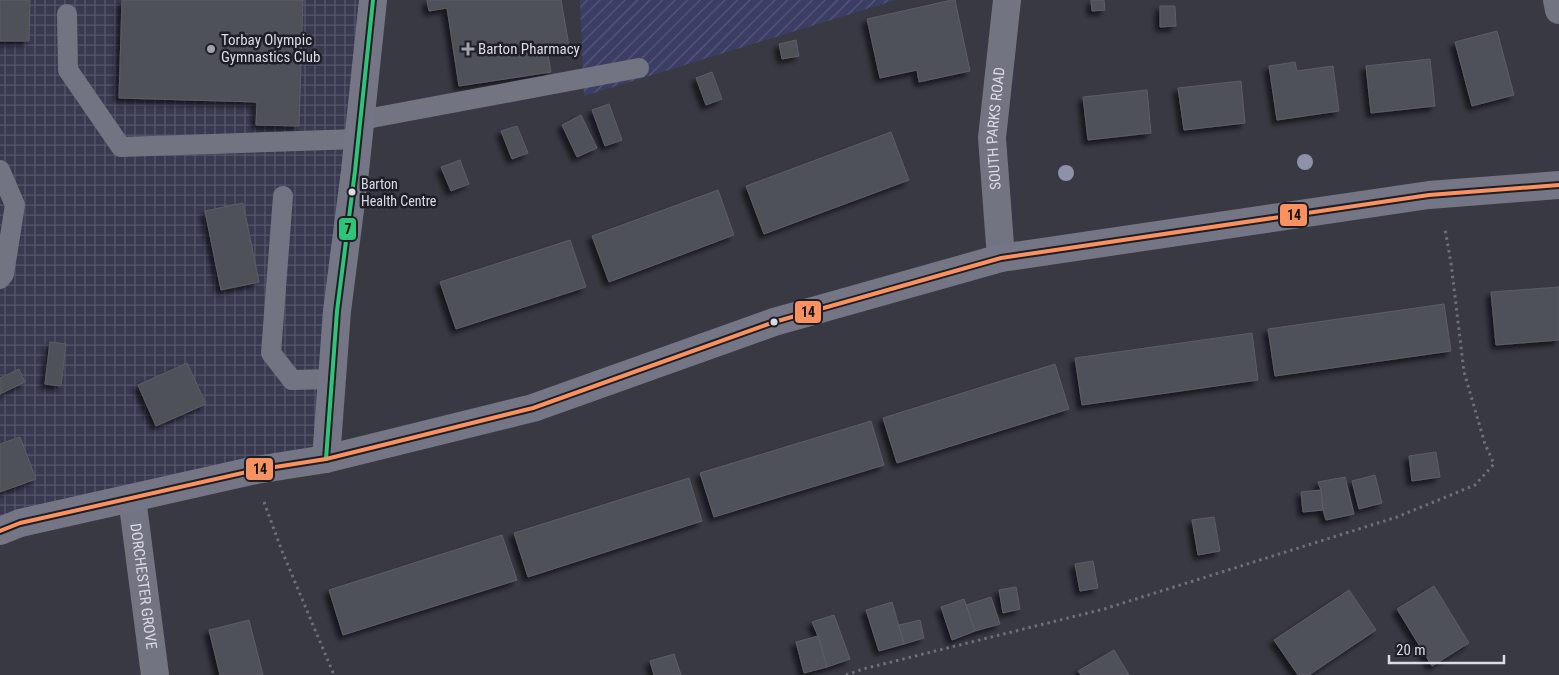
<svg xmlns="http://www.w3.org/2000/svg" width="1559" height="675" font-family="'Roboto Condensed',sans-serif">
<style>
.industrial{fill:url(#industrial-grid)}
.garden{fill:url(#garden-furrows)}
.building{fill:#4f5159;stroke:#5d5d66;filter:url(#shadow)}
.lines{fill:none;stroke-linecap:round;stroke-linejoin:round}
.path{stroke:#6e6f7a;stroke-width:3;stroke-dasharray:2.5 4;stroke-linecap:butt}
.lane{stroke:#737481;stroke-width:20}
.street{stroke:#737481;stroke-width:28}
.secondary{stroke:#757685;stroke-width:28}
.bus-1-casing{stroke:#1d1e26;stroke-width:8}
.bus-2-casing{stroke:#1d1e26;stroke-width:8}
.bus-1{stroke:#2dc577;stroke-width:4}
.bus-2{stroke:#fa915f;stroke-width:4}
.tree{fill:#8f91a9}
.poi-dot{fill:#a1a2ad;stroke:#1d1e26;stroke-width:2}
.bus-dot{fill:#dadbe6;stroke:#1d1e26;stroke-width:2}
.labels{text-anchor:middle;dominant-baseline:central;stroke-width:5;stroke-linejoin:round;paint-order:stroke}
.bus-label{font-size:14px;fill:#dadbe6;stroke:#1d1e26;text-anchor:start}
.poi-label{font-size:15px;fill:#dadbe6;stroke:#1d1e26;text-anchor:start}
.street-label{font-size:15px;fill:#dadbe6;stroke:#1d1e26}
.line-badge{stroke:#1d1e26;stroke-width:2}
.pale-badge-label{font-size:14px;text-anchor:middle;font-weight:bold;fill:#111}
</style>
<defs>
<pattern id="industrial-grid" width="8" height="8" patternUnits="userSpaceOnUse" patternTransform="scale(1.25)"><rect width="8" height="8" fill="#393a50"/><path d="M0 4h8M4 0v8" fill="none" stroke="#555669"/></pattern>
<pattern id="garden-furrows" width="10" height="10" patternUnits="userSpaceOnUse" patternTransform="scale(1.25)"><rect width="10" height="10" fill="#3c3d64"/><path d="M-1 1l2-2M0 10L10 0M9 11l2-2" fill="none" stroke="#58587a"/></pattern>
<filter id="shadow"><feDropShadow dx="-4.5" dy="4.5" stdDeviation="2.5" flood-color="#0009"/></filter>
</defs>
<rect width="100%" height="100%" fill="#383943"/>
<polygon class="industrial" points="0,0 373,0 326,459 0,531"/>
<polygon class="garden" points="580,0 896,0 584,96"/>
<g class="building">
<polygon points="0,0 30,0 29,41 0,41"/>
<polygon points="122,0 303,0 299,126 256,125 257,102 119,98"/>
<polygon points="427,0 561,0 569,46 547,49 551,72 459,86 447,8 429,11"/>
<polygon points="952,0 955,0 970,71 919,82 917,70 880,78 867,19"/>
<polygon points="1091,0 1104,0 1105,10 1092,11"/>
<polygon points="1160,6 1175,6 1176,26 1160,27"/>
<polygon points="1497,31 1514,95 1472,106 1455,42"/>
<polygon points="796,40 799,56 782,59 779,44"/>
<polygon points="1430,59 1435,106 1371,113 1366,66"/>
<polygon points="1295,62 1297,71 1333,66 1339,111 1277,120 1269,66"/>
<polygon points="712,72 722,99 706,105 696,78"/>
<polygon points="1241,81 1245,123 1184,130 1178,88"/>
<polygon points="1147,90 1151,133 1088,140 1083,97"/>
<polygon points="609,104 622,140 605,146 592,110"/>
<polygon points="581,115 597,148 577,157 562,125"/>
<polygon points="517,126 528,153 512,159 501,131"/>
<polygon points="891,132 909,180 764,234 746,186"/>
<polygon points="460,160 469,184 451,191 441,167"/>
<polygon points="718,190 734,235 609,282 592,236"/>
<polygon points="243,203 259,282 221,290 205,211"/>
<polygon points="570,240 586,287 456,329 440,282"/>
<polygon points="1559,287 1559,340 1496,345 1491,292"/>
<polygon points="1444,304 1451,351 1275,376 1268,329"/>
<polygon points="1252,333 1258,380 1082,405 1075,358"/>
<polygon points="50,342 66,344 61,386 45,384"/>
<polygon points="187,363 206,404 156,426 138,385"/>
<polygon points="1055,364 1069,409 897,463 883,418"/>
<polygon points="19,369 25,382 0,394 0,378"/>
<polygon points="871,421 884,465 714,517 700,473"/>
<polygon points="20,437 36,479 0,492 0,444"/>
<polygon points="1436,452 1440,477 1412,481 1409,456"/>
<polygon points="1375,475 1382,503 1359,509 1352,481"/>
<polygon points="1345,477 1354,514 1326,520 1323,510 1321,490 1318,482"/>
<polygon points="689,478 702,521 528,577 514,533"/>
<polygon points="1321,490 1323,510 1303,512 1301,492"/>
<polygon points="1214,517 1220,551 1198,555 1192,520"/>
<polygon points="502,535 517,580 343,635 329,590"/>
<polygon points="1093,561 1098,588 1080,591 1075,564"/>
<polygon points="1434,586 1469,643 1432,666 1397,609"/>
<polygon points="1016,587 1020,609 1003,613 999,590"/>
<polygon points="1349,590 1376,630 1309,675 1298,675 1274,640"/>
<polygon points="991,597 1000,624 975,631 966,605"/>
<polygon points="964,599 975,631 952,640 941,607"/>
<polygon points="892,602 904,644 879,651 866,610"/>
<polygon points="834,615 850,659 827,667 818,636 812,622"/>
<polygon points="249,620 263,675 220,675 209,630"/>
<polygon points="920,620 924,638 904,644 899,625"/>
<polygon points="818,636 827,667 804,673 796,642"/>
<polygon points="1114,650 1129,675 1081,675 1078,671"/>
<polygon points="674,654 681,675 654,675 650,661"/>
</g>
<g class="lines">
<g class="path">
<polyline points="264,502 282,551 334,675"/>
<polyline points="846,675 863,669 1104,609 1397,517 1475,485 1494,464 1485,444 1464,372 1451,263 1445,229"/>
</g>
<g class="lane">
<polyline points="67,14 68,70 121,147 358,139"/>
<polyline points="361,120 639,68"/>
<polyline points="0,170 15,205 4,274 0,279"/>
<polyline points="283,196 271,353 292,380 332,379"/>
</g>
<g class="street">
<polyline points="1557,0 1559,10"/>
<path id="s1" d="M1001,258L992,138L1007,0"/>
<path id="s2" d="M132,498L155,675"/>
</g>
<g class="secondary">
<polyline points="326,459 337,311 355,171 373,0"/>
<polyline points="0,531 20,523 256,470 326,459 533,408 774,322 1001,258 1429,195 1559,185"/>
</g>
<defs>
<polyline id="bus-1" points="326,459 337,311 355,171 373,0"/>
<polyline id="bus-2" points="0,531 20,523 256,470 326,459 533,408 774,322 1001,258 1429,195 1559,185"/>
</defs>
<use href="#bus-1" class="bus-1-casing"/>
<use href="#bus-2" class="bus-2-casing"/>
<use href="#bus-1" class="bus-1"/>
<use href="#bus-2" class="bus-2"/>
</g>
<g class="tree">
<circle cx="1305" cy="162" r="8"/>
<circle cx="1066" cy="173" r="8"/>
</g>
<g class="poi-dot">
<circle cx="211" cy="49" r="5"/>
<path d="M465.5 41.5h5v5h5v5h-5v5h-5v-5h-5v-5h5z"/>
</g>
<g class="bus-dot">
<circle cx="352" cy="192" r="4.5"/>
<circle cx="774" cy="322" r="4.5"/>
</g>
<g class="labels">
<g class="bus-label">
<text x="361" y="184">Barton<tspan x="361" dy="17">Health Centre</tspan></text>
</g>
<g class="poi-label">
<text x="221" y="40">Torbay Olympic<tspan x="221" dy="17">Gymnastics Club</tspan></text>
<text x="478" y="49">Barton Pharmacy</text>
</g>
<g class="street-label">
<text stroke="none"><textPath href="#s1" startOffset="130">SOUTH PARKS ROAD</textPath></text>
<text stroke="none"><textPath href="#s2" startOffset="89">DORCHESTER GROVE</textPath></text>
</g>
</g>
<g class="line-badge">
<rect x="1279" y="203" width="29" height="24" rx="5" fill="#fa915f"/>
<rect x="338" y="217" width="19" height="24" rx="5" fill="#2dc577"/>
<rect x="794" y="300" width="28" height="24" rx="5" fill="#fa915f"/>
<rect x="245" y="457" width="29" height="24" rx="5" fill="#fa915f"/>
</g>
<g class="pale-badge-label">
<text x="1294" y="220">14</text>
<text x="348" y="234">7</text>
<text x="808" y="317">14</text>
<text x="260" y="474">14</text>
</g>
<path d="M1389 655v8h115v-8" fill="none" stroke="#dadbe6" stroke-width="2.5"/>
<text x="1396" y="655" font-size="15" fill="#dadbe6" stroke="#1d1e26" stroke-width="4" paint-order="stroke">20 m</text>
</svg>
